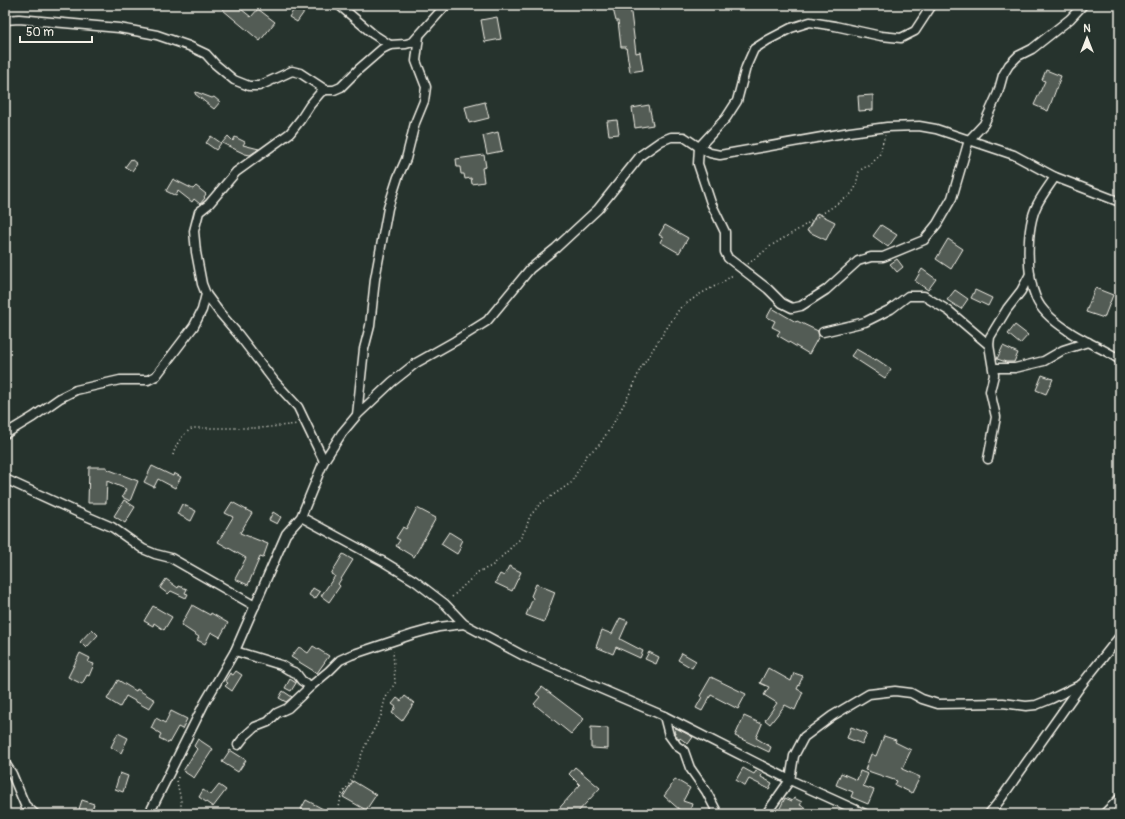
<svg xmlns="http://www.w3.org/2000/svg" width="1125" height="819" font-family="Pangolin,sans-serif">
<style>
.building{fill:#525c55;stroke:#f4f1e8}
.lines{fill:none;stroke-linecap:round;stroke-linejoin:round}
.minor-casing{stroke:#f4f1e8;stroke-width:11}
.path{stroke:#f4f1e8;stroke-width:1.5;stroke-dasharray:1 3;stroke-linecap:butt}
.minor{stroke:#26332d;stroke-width:8}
</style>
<rect width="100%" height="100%" fill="#26332d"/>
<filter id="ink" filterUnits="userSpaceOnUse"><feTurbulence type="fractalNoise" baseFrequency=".025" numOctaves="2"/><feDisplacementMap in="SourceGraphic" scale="8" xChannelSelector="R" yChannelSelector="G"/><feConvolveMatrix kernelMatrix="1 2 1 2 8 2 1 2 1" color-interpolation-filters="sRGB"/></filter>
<g filter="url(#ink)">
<g class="building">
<polygon points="227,5 236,5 251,17 258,9 275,22 260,41 223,10"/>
<polygon points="297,5 309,5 297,22 289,17"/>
<polygon points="612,5 630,5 636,53 640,52 643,70 630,72 626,47 621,47 618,21 616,21"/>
<polygon points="497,17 501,39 485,42 481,20"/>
<polygon points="1046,70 1061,76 1048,111 1034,105 1045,81 1042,80"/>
<polygon points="196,92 212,98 214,97 220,102 214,109 195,94"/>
<polygon points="873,95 873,110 859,111 858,96"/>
<polygon points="485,102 489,118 469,123 465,107"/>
<polygon points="649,105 653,125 635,128 632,108"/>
<polygon points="617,120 619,134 609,135 607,121"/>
<polygon points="498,132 502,151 487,154 483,136"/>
<polygon points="211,136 221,143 216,150 206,143"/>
<polygon points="228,136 233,141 235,137 245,142 243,145 259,149 250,155 245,154 222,143"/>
<polygon points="484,155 486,167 482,168 484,182 472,184 471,178 465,179 464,174 461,174 460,167 457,167 456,159"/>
<polygon points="131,159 137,164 132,171 125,167"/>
<polygon points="173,179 193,189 196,186 206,194 204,197 205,198 200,204 194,199 192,202 178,191 176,196 166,191"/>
<polygon points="817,213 835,222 826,240 807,231"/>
<polygon points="665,225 688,238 679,253 660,242 663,237 659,235"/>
<polygon points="881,225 897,235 888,247 873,236"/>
<polygon points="948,239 963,249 951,269 936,259"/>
<polygon points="897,259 903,267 897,272 890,264"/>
<polygon points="922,269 936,279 928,290 915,281"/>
<polygon points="1095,288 1113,295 1104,318 1086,312"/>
<polygon points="955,290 968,299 961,309 947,300"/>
<polygon points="975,290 992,298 988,306 971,298"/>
<polygon points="772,308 796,322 797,321 818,331 819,336 809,354 777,335 780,331 772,327 775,321 767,317"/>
<polygon points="1015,325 1028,335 1020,344 1008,334"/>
<polygon points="1003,346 1018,353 1014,362 1006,362 997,359"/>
<polygon points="856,349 875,360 876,359 891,369 885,378 851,356"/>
<polygon points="1042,375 1053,379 1046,394 1036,390"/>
<polygon points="152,466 173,476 174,473 181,477 175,488 158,479 154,487 144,482"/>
<polygon points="89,467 107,467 107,469 138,481 130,501 122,497 126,489 107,481 106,503 88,503"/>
<polygon points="124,500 135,507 125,523 114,516"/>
<polygon points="232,502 252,513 240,533 268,544 263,558 260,557 248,585 235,579 246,558 218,542 233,517 225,513"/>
<polygon points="182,504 196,511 191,521 177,514"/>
<polygon points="417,508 436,518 414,557 396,546 400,540 396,538 403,527 406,529"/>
<polygon points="273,512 281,517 277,524 269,520"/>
<polygon points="449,532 462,540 459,546 461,547 457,554 441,544"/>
<polygon points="343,554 353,560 338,584 340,586 329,602 321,596 335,576 331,574"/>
<polygon points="509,566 521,572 512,591 495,583 500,574 504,576"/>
<polygon points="166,579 178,588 179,586 187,589 185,593 188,594 186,598 171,591 168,594 160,588"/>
<polygon points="536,584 555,592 544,622 526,615 533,598 531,596"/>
<polygon points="313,588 320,592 315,599 309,595"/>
<polygon points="192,605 210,615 211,613 228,623 220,637 211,632 205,644 197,640 199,637 181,625"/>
<polygon points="153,606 172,617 164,630 154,623 153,626 144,621"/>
<polygon points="620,618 628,621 620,639 643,651 640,658 616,647 613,654 596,647 602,630 612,634"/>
<polygon points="92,629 98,635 86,648 80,642"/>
<polygon points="313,646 329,656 317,673 291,657 299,647 308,653"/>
<polygon points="649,652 659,657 656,664 645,659"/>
<polygon points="80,653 90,658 88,662 94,664 89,676 87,675 82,684 68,677"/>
<polygon points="682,653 696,661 692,668 678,660"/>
<polygon points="768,668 791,681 794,673 803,676 797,689 803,692 795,710 785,705 770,724 765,720 777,703 764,695 769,687 760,683"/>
<polygon points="236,671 242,675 232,691 225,686 228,683 225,681 230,673 233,675"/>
<polygon points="711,677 746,694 738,709 711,695 702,711 696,708 702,697 700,696"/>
<polygon points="290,679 296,683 291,691 285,688"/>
<polygon points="118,680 136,691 137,689 155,700 149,709 126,696 120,707 107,699"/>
<polygon points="542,687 584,719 571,734 534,704 540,697 536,694"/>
<polygon points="283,691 292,697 286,702 279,698"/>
<polygon points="405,696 414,703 402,721 392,713 396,707 392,704 397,698 401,701"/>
<polygon points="171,711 187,719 182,729 178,727 169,743 159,738 161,734 151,728 156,718 165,723"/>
<polygon points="744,716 762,724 756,738 771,747 769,752 735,736"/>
<polygon points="591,727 608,728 608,749 591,748"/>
<polygon points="851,727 867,733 862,744 847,738"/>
<polygon points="676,728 693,737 688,744 680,738 679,740 674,732"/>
<polygon points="118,733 128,738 121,753 111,747"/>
<polygon points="884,736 896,740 895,742 911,750 902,769 920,777 912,793 895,785 897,781 865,770 871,754 876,756"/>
<polygon points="198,739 213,749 194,778 183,771 197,749 194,746"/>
<polygon points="230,750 246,760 238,772 222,762"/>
<polygon points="575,767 600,788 576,814 554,814 580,785 569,774"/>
<polygon points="743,768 754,774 756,771 762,774 761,777 772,783 769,789 749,779 745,786 736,780"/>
<polygon points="860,771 868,774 863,786 874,790 868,804 851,797 853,792 836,785 841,773 857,780"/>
<polygon points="120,773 128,776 123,792 115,789"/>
<polygon points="675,779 690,788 683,801 692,804 689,814 680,814 681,811 664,796 670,788"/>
<polygon points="353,781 376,795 366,810 343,797"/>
<polygon points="219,785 226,790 213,807 199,797 203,790 211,795"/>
<polygon points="785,798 792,801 794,798 802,802 800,805 806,808 803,814 777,814"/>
<polygon points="82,800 94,804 91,813 79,809"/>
<polygon points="306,800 323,809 321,814 310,814 301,809"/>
</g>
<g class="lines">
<defs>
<g id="minor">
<polyline points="339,5 373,34 390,45"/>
<polyline points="932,5 915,31 901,38 881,36 835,26 810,22 791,28 768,40 754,49 746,67 737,101 726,118 699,147 698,164 711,203 725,232 725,252 728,258 768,289 782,303 792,308 801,306 826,290 858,261 871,257 883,257 924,240 937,224 952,198 969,140 984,124 998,93 1003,75 1009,65 1018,56 1032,49 1070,19 1083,5"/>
<polyline points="5,20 19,19 119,28 157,35 189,46 206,54 215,64 234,80 249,86 259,86 292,71 300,73 326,90 334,90 341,87 359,69 382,49 390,45 406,44 413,42 446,5"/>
<path d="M1055,177C1049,186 1042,195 1037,205C1026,227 1026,275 1036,298C1041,311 1055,322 1067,330C1083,342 1104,348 1120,360"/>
<polyline points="823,332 865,322 891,309 908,296 924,296 949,311 989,345"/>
<polyline points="994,368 1015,368 1044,361 1063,350 1088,342"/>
<polyline points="357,415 364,349 370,326 375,279 388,208 398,177 406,159 415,123 424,101 426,87 416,61 419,36"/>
<polyline points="5,434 33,417 60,398 76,390 120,380 148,380 156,376 194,326 202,310 206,294"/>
<polyline points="988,459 996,417 990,391 994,375 989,345 990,337 1007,309 1021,291 1030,274"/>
<polyline points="324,461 298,407 275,382 238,334 220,313 206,294 202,284 196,252 194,231 199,212 209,204 236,172 290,133 301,119 310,105 321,92 326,90"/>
<polyline points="5,479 77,512 112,527 143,549 155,554 171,558 255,606"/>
<polyline points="301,517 384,562 415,581 445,604 464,624 522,655 664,716 790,780 865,814"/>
<polyline points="235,651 281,665 289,670 296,673 302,681 311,686"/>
<polyline points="664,716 669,735 677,746 684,751 690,768 706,791 718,814"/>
<polyline points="238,745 245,736 255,727 268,722 277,713 288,708 311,686 329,671 340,660 351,655 414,634 439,627 464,624"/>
<polyline points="5,763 12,774 25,805 35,814"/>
<polyline points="149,814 204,704 235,651 286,534 301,517 324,461 342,433 357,415 392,382 416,363 455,341 487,321 530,269 556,248 598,209 641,155 661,141 671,137 684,137 699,147 710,153 720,155 850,132 887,127 919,126 936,129 1014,155 1055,177 1120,202"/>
<polyline points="766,814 790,780 794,756 804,737 832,716 869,694 895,691 911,693 922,699 938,704 1003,703 1026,706 1036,705 1051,699 1082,684"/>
<polyline points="989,814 1000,800 1082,684 1120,636"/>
<polyline points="1104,814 1120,798"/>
</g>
</defs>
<use href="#minor" class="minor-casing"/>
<g class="path">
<polyline points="748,264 772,245 796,231 849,196 855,189 859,172 863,168 869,166 879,156 885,135"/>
<path d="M173,455C176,444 182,434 193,428H261L298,424"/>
<polyline points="452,597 478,572 492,566 520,539 526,528 530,516 540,504 571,483 586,456 599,445 613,424 633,387 640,369 680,308 700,294 723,282 734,274"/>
<polyline points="178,777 177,782 181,800 181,814"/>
<polyline points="338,814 341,796 351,781 365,746 381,716 385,699 395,683 393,651"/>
</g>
<use href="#minor" class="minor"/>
</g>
</g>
<rect width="1125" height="819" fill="none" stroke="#26332d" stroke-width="20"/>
<rect x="10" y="10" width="1105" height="799" fill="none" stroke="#f4f1e8" stroke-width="1.5" filter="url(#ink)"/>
<g transform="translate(1087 38)" stroke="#26332d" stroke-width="3" paint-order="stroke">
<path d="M0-3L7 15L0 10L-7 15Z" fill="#f4f1e8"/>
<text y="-6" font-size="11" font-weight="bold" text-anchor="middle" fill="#f4f1e8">N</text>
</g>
<path d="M20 36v6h72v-6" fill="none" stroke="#f4f1e8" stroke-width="2"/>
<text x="26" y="36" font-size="12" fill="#f4f1e8" stroke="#26332d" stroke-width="3" paint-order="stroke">50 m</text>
</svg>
